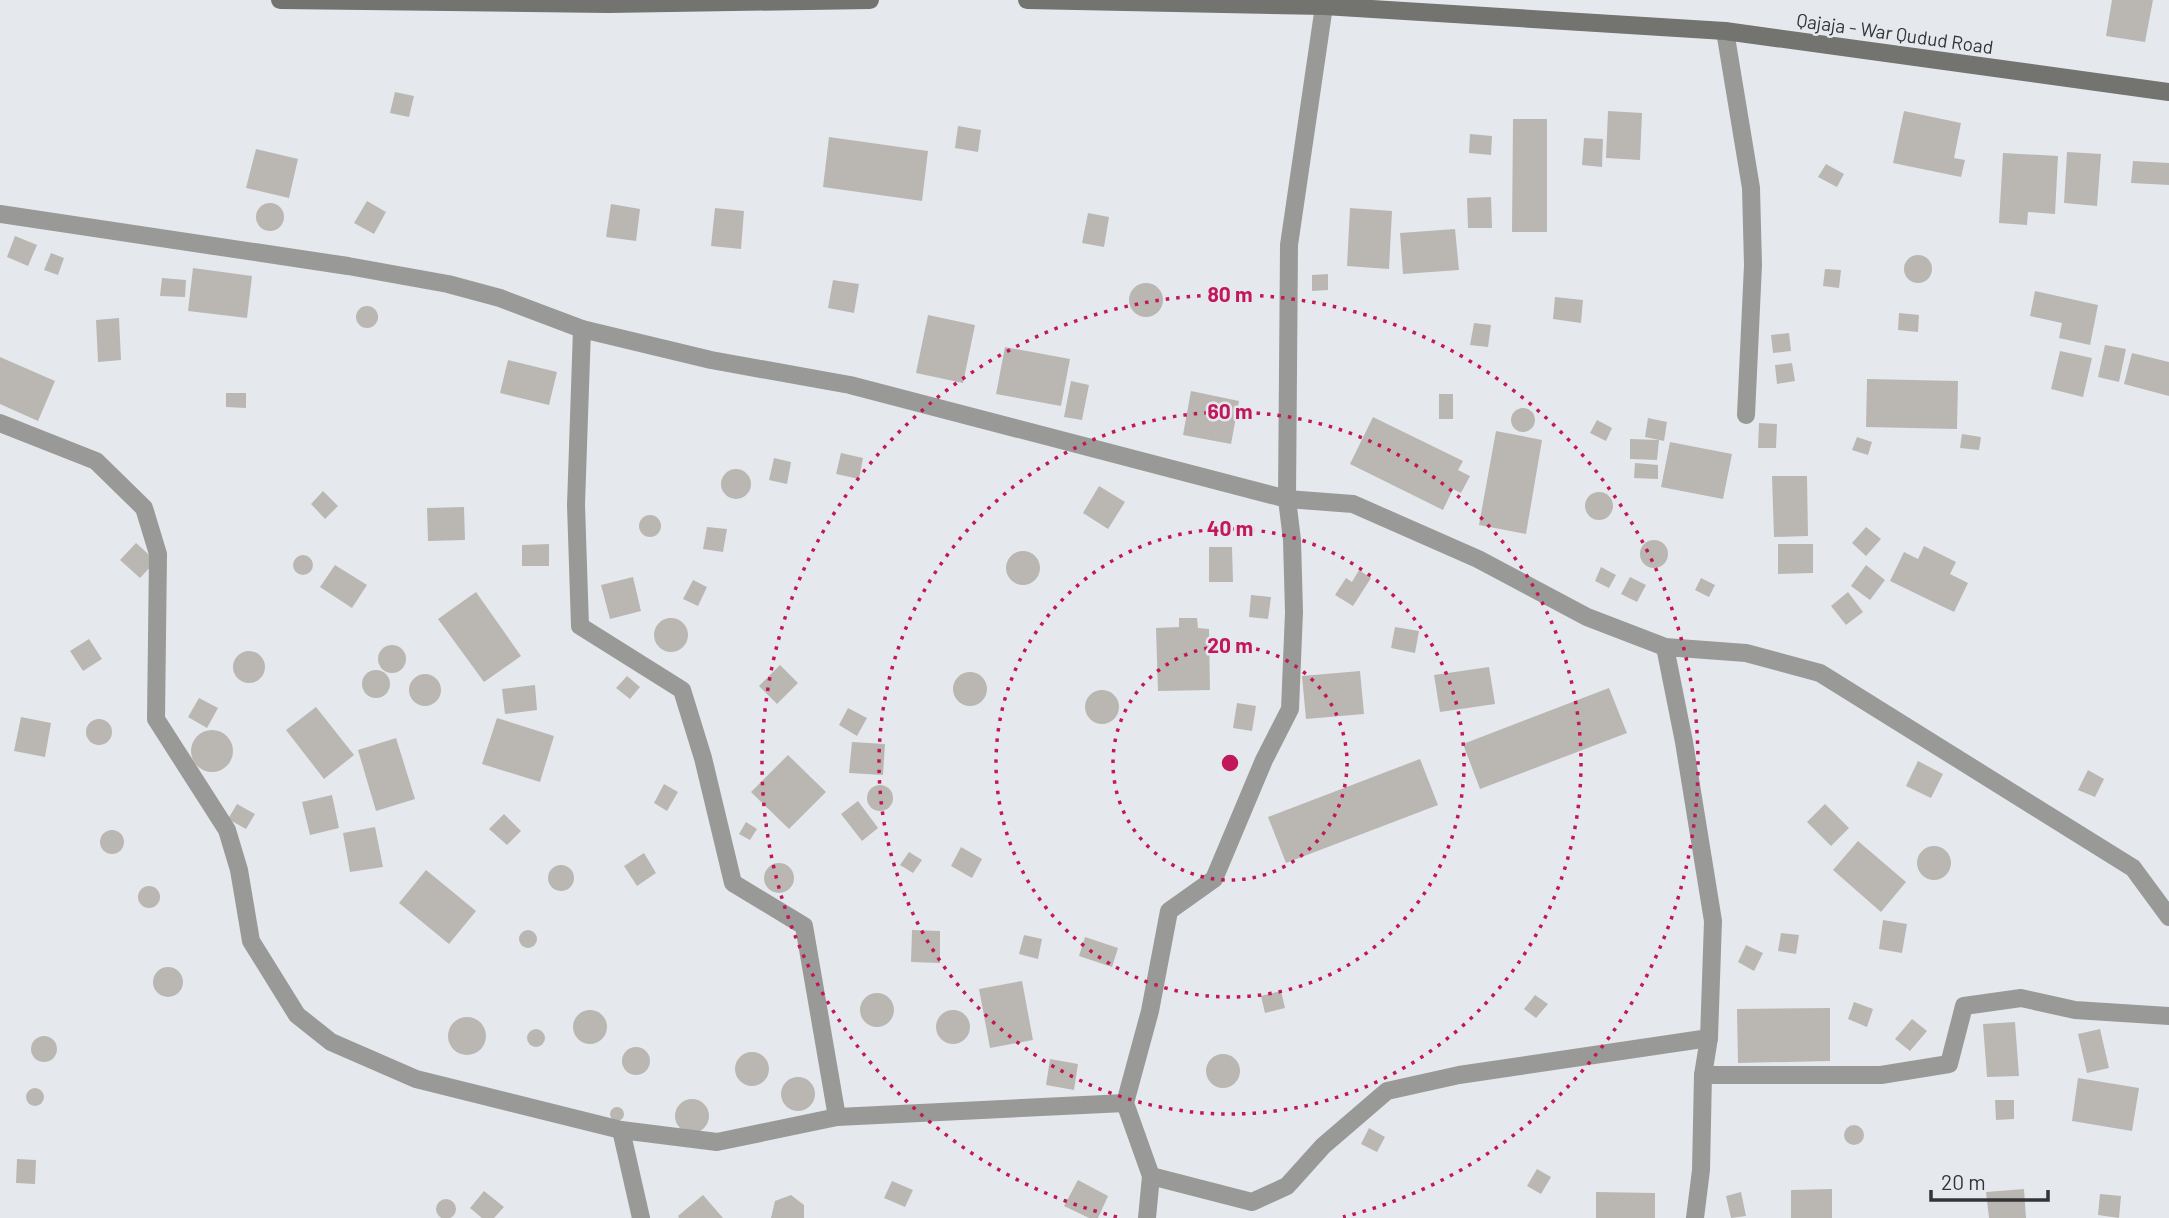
<svg xmlns="http://www.w3.org/2000/svg" width="2169" height="1218" font-family="Barlow,sans-serif">
<style>
.building{fill:#bab7b2}
.lines{fill:none;stroke-linecap:round;stroke-linejoin:round}
.street{stroke:#999a97;stroke-width:18}
.secondary{stroke:#737470;stroke-width:18}
.ring{fill:none;stroke:#c2185b;stroke-width:3.5;stroke-dasharray:3.5 7}
.labels{text-anchor:middle;dominant-baseline:central;stroke-width:5;stroke-linejoin:round;paint-order:stroke}
.street-label{font-size:19px;fill:#333436;stroke:#e5e9ee}
.centre{fill:#c2185b;stroke:#e5e9ee;stroke-width:3.5}
.ring-label{font-size:21px;text-anchor:middle;font-weight:bold;fill:#c2185b;stroke:#e5e9ee;stroke-width:5;stroke-linejoin:round;paint-order:stroke}
</style>
<rect width="100%" height="100%" fill="#e5e9ee"/>
<g class="building">
<polygon points="2112,0 2153,0 2145,42 2106,36"/>
<polygon points="395,92 414,96 409,117 390,113"/>
<polygon points="1608,111 1642,113 1640,160 1606,158"/>
<polygon points="1904,111 1961,123 1954,158 1965,160 1961,177 1893,163"/>
<polygon points="1513,119 1547,119 1547,232 1512,232"/>
<polygon points="958,126 981,130 978,152 955,148"/>
<polygon points="1470,134 1492,136 1491,155 1469,153"/>
<polygon points="829,137 928,151 922,201 823,187"/>
<polygon points="1584,138 1603,139 1602,167 1582,165"/>
<polygon points="256,149 298,159 289,198 246,188"/>
<polygon points="2067,152 2101,154 2097,206 2064,203"/>
<polygon points="2003,153 2058,156 2055,214 2028,212 2027,225 1999,223"/>
<polygon points="2133,161 2169,163 2169,185 2131,183"/>
<polygon points="1826,164 1844,174 1837,187 1818,177"/>
<polygon points="1491,197 1492,228 1468,228 1467,198"/>
<polygon points="367,201 386,212 374,234 354,223"/>
<circle cx="270" cy="217" r="14"/>
<polygon points="611,204 640,209 636,241 606,237"/>
<polygon points="715,208 744,211 741,249 711,246"/>
<polygon points="1350,208 1392,211 1389,269 1347,266"/>
<polygon points="1088,213 1109,217 1104,247 1082,243"/>
<polygon points="1455,229 1459,270 1403,274 1400,233"/>
<polygon points="15,236 37,245 28,266 7,257"/>
<polygon points="51,253 64,258 58,275 44,270"/>
<circle cx="1918" cy="269" r="14"/>
<polygon points="193,268 252,276 247,318 188,311"/>
<polygon points="1825,269 1841,270 1839,288 1823,286"/>
<polygon points="1328,274 1328,290 1312,291 1312,275"/>
<polygon points="162,278 186,280 185,297 160,296"/>
<polygon points="833,280 859,284 854,313 828,308"/>
<circle cx="1146" cy="300" r="17"/>
<polygon points="2035,291 2098,305 2090,345 2059,338 2062,323 2030,316"/>
<polygon points="1555,297 1583,300 1581,323 1553,319"/>
<circle cx="367" cy="317" r="11"/>
<polygon points="1899,313 1919,315 1918,332 1898,330"/>
<polygon points="928,315 975,325 963,383 916,373"/>
<polygon points="119,318 121,360 98,362 96,320"/>
<polygon points="1474,323 1491,325 1488,347 1470,345"/>
<polygon points="1789,333 1791,351 1773,353 1771,335"/>
<polygon points="2105,345 2126,349 2119,382 2098,377"/>
<polygon points="1005,347 1070,359 1061,406 996,394"/>
<polygon points="2060,351 2092,358 2083,397 2051,389"/>
<polygon points="2132,353 2169,362 2169,396 2124,384"/>
<polygon points="0,357 55,381 38,421 0,404"/>
<polygon points="508,360 557,372 549,405 500,393"/>
<polygon points="1792,363 1795,381 1777,384 1775,365"/>
<polygon points="1867,379 1958,381 1957,429 1866,427"/>
<polygon points="1071,381 1089,385 1082,420 1064,417"/>
<polygon points="1191,391 1239,401 1231,444 1183,435"/>
<polygon points="226,393 246,393 246,408 226,407"/>
<rect x="1439" y="394" width="14" height="25"/>
<circle cx="1523" cy="420" r="12"/>
<polygon points="1373,417 1463,461 1458,470 1470,476 1461,493 1453,489 1443,510 1350,464"/>
<polygon points="1648,418 1667,422 1664,441 1645,437"/>
<polygon points="1597,420 1612,428 1606,441 1590,433"/>
<polygon points="1759,423 1777,424 1776,448 1758,448"/>
<polygon points="1496,431 1542,440 1526,534 1479,525"/>
<polygon points="1962,434 1981,437 1979,450 1960,448"/>
<polygon points="1857,437 1872,442 1868,455 1852,450"/>
<polygon points="1630,439 1659,440 1657,460 1630,459"/>
<polygon points="1670,442 1732,454 1723,499 1661,487"/>
<polygon points="841,453 863,458 859,479 836,474"/>
<polygon points="774,458 791,462 787,484 769,480"/>
<polygon points="1635,463 1658,465 1658,479 1634,478"/>
<circle cx="736" cy="484" r="15"/>
<polygon points="1772,476 1807,476 1808,536 1774,537"/>
<polygon points="1099,486 1125,502 1108,529 1083,513"/>
<polygon points="323,491 338,506 325,519 311,504"/>
<circle cx="1599" cy="506" r="14"/>
<polygon points="464,507 465,540 428,541 427,508"/>
<circle cx="650" cy="526" r="11"/>
<polygon points="707,527 727,529 723,552 703,549"/>
<polygon points="1866,527 1881,539 1866,556 1852,543"/>
<circle cx="1654" cy="554" r="14"/>
<polygon points="136,543 156,561 140,578 120,560"/>
<polygon points="549,544 549,566 522,566 522,545"/>
<polygon points="1778,544 1813,544 1813,573 1778,574"/>
<polygon points="1924,546 1956,562 1950,574 1968,583 1954,612 1890,581 1904,552 1918,559"/>
<polygon points="1209,547 1232,547 1233,582 1209,582"/>
<circle cx="1023" cy="568" r="17"/>
<circle cx="303" cy="565" r="10"/>
<polygon points="335,565 367,585 352,608 320,587"/>
<polygon points="1866,565 1885,580 1870,600 1851,586"/>
<polygon points="1601,567 1616,575 1609,588 1595,581"/>
<polygon points="1359,570 1371,578 1353,606 1335,595 1346,578 1352,582"/>
<polygon points="633,577 641,611 610,619 601,585"/>
<polygon points="1630,577 1646,585 1637,602 1621,594"/>
<polygon points="1701,578 1715,585 1709,597 1695,590"/>
<polygon points="693,580 707,587 698,606 683,599"/>
<polygon points="476,592 521,656 484,682 438,619"/>
<polygon points="1848,592 1863,612 1846,625 1831,606"/>
<polygon points="1251,595 1271,597 1268,619 1249,617"/>
<polygon points="1179,618 1197,618 1198,628 1209,629 1210,690 1158,691 1156,628 1179,627"/>
<circle cx="671" cy="635" r="17"/>
<polygon points="1395,627 1419,631 1415,653 1391,648"/>
<polygon points="89,639 102,659 83,671 70,651"/>
<circle cx="392" cy="659" r="14"/>
<circle cx="249" cy="667" r="16"/>
<polygon points="780,665 798,683 777,704 759,686"/>
<polygon points="1489,667 1495,704 1440,712 1434,675"/>
<circle cx="376" cy="684" r="14"/>
<polygon points="1360,671 1364,714 1306,719 1302,676"/>
<circle cx="970" cy="689" r="17"/>
<circle cx="425" cy="690" r="16"/>
<polygon points="627,676 640,687 630,699 616,688"/>
<polygon points="535,685 537,710 505,714 502,689"/>
<polygon points="1609,688 1627,733 1480,789 1463,744"/>
<circle cx="1102" cy="707" r="17"/>
<polygon points="199,698 218,708 207,728 188,717"/>
<polygon points="1237,703 1256,706 1252,731 1233,728"/>
<polygon points="316,707 354,755 324,779 286,730"/>
<polygon points="848,708 867,718 857,736 839,725"/>
<polygon points="21,717 51,723 45,757 14,751"/>
<polygon points="497,718 554,736 540,782 482,764"/>
<circle cx="99" cy="732" r="13"/>
<circle cx="212" cy="751" r="21"/>
<polygon points="396,738 415,799 376,811 358,750"/>
<polygon points="852,742 885,744 883,775 849,773"/>
<polygon points="788,755 826,792 789,829 751,792"/>
<polygon points="1420,759 1438,805 1286,863 1268,817"/>
<polygon points="1918,761 1943,774 1931,798 1906,786"/>
<polygon points="2088,770 2104,779 2095,797 2078,790"/>
<polygon points="664,784 678,792 667,811 654,803"/>
<circle cx="880" cy="798" r="13"/>
<polygon points="332,795 339,828 310,835 302,802"/>
<polygon points="858,801 878,828 862,841 841,814"/>
<polygon points="237,804 255,814 246,829 228,819"/>
<polygon points="1825,804 1849,828 1831,846 1807,822"/>
<polygon points="504,814 521,831 507,845 489,829"/>
<polygon points="746,822 757,829 750,840 739,834"/>
<polygon points="375,827 383,867 350,872 343,833"/>
<circle cx="112" cy="842" r="12"/>
<polygon points="1858,841 1906,882 1881,912 1833,870"/>
<circle cx="1934" cy="863" r="17"/>
<polygon points="961,847 982,859 972,878 951,866"/>
<polygon points="909,852 922,860 913,873 900,865"/>
<polygon points="644,853 656,873 637,886 624,866"/>
<circle cx="779" cy="878" r="15"/>
<circle cx="561" cy="878" r="13"/>
<polygon points="426,870 476,911 449,944 399,903"/>
<circle cx="149" cy="897" r="11"/>
<polygon points="1883,920 1907,924 1902,953 1879,949"/>
<polygon points="912,930 940,931 940,963 911,962"/>
<circle cx="528" cy="939" r="9"/>
<polygon points="1781,933 1799,935 1796,954 1778,951"/>
<polygon points="1024,935 1042,939 1038,959 1019,954"/>
<polygon points="1085,937 1118,948 1112,967 1079,956"/>
<polygon points="1746,945 1763,953 1754,971 1738,962"/>
<circle cx="168" cy="982" r="15"/>
<polygon points="1022,981 1033,1040 990,1048 979,989"/>
<polygon points="1281,991 1285,1008 1265,1013 1261,996"/>
<circle cx="877" cy="1010" r="17"/>
<polygon points="1535,995 1548,1004 1536,1018 1524,1009"/>
<polygon points="1854,1002 1873,1009 1867,1027 1848,1019"/>
<polygon points="1830,1008 1830,1061 1738,1063 1737,1009"/>
<circle cx="590" cy="1027" r="17"/>
<circle cx="953" cy="1027" r="17"/>
<circle cx="467" cy="1036" r="19"/>
<polygon points="1912,1019 1927,1031 1910,1051 1895,1039"/>
<polygon points="2015,1022 2019,1076 1987,1077 1983,1024"/>
<polygon points="2100,1029 2109,1068 2087,1073 2078,1034"/>
<circle cx="536" cy="1038" r="9"/>
<circle cx="44" cy="1049" r="13"/>
<circle cx="636" cy="1061" r="14"/>
<circle cx="752" cy="1069" r="17"/>
<circle cx="1223" cy="1071" r="17"/>
<polygon points="1050,1059 1078,1064 1074,1090 1046,1085"/>
<circle cx="798" cy="1094" r="17"/>
<polygon points="2078,1078 2139,1088 2132,1131 2072,1121"/>
<circle cx="35" cy="1097" r="9"/>
<circle cx="692" cy="1116" r="17"/>
<polygon points="1995,1100 2014,1100 2014,1119 1996,1120"/>
<circle cx="617" cy="1114" r="7"/>
<circle cx="1854" cy="1135" r="10"/>
<polygon points="1369,1128 1385,1137 1377,1152 1361,1144"/>
<polygon points="17,1159 36,1160 35,1184 16,1183"/>
<polygon points="1537,1169 1551,1177 1541,1194 1527,1186"/>
<polygon points="1078,1180 1108,1196 1098,1218 1089,1218 1064,1206"/>
<polygon points="892,1181 913,1190 905,1207 884,1198"/>
<polygon points="1832,1189 1832,1218 1791,1218 1791,1190"/>
<polygon points="2024,1189 2026,1218 1989,1218 1986,1192"/>
<polygon points="484,1191 504,1207 494,1218 482,1218 470,1208"/>
<polygon points="1596,1192 1655,1193 1655,1218 1596,1218"/>
<polygon points="1741,1192 1746,1216 1731,1218 1726,1196"/>
<polygon points="2100,1194 2121,1196 2119,1218 2098,1215"/>
<polygon points="703,1195 723,1218 679,1218 678,1216"/>
<polygon points="791,1195 804,1205 804,1218 771,1218 775,1201"/>
<circle cx="446" cy="1209" r="10"/>
</g>
<g class="lines">
<g class="street">
<polyline points="1725,31 1751,188 1753,265 1746,415"/>
<polyline points="0,214 348,266 448,284 500,298 582,329 711,360 850,385 1287,499 1353,504 1478,559 1587,617 1665,647 1746,653 1820,673 2133,868 2169,917"/>
<polyline points="582,329 576,505 580,626 682,690 703,758 733,883 804,926 837,1117"/>
<polyline points="0,423 96,461 144,508 158,554 156,719 227,830 239,870 251,941 297,1015 331,1042 416,1079 621,1130 641,1218"/>
<polyline points="1665,647 1684,742 1713,921 1709,1038 1703,1075 1701,1170 1695,1218"/>
<polyline points="1703,1075 1881,1075 1949,1064 1964,1006 2021,998 2075,1010 2169,1016"/>
<polyline points="621,1130 717,1142 837,1117 1125,1103"/>
<polyline points="1151,1176 1252,1202 1287,1186 1323,1146 1387,1091 1459,1075 1709,1038"/>
<polyline points="1147,1218 1151,1176 1125,1103 1150,1011 1169,911 1214,879 1264,760 1290,709 1294,612 1292,540 1287,499 1289,245 1324,6 1340,3"/>
</g>
<g class="secondary">
<polyline points="280,0 608,4 870,0"/>
<polyline points="1027,0 1324,6 1725,31 2169,92"/>
</g>
</g>
<g class="ring">
<circle cx="1230" cy="763" r="117"/>
<circle cx="1230" cy="763" r="234"/>
<circle cx="1230" cy="763" r="351"/>
<path d="M1117 1217A468 468 0 1 1 1343 1217"/>
</g>
<g class="labels">
<g class="street-label">
<text transform="translate(1895 33) rotate(8)">Qajaja - War Qudud Road</text>
</g>
</g>
<circle cx="1230" cy="763" r="10" class="centre"/>
<g class="ring-label">
<text x="1230" y="302">80 m</text>
<text x="1230" y="419">60 m</text>
<text x="1230" y="536">40 m</text>
<text x="1230" y="653">20 m</text>
</g>
<path d="M1931 1190v10h117v-10" fill="none" stroke="#333436" stroke-width="3.5"/>
<text x="1941" y="1190" font-size="21" fill="#333436" stroke="#e5e9ee" stroke-width="5" paint-order="stroke">20 m</text>
</svg>
